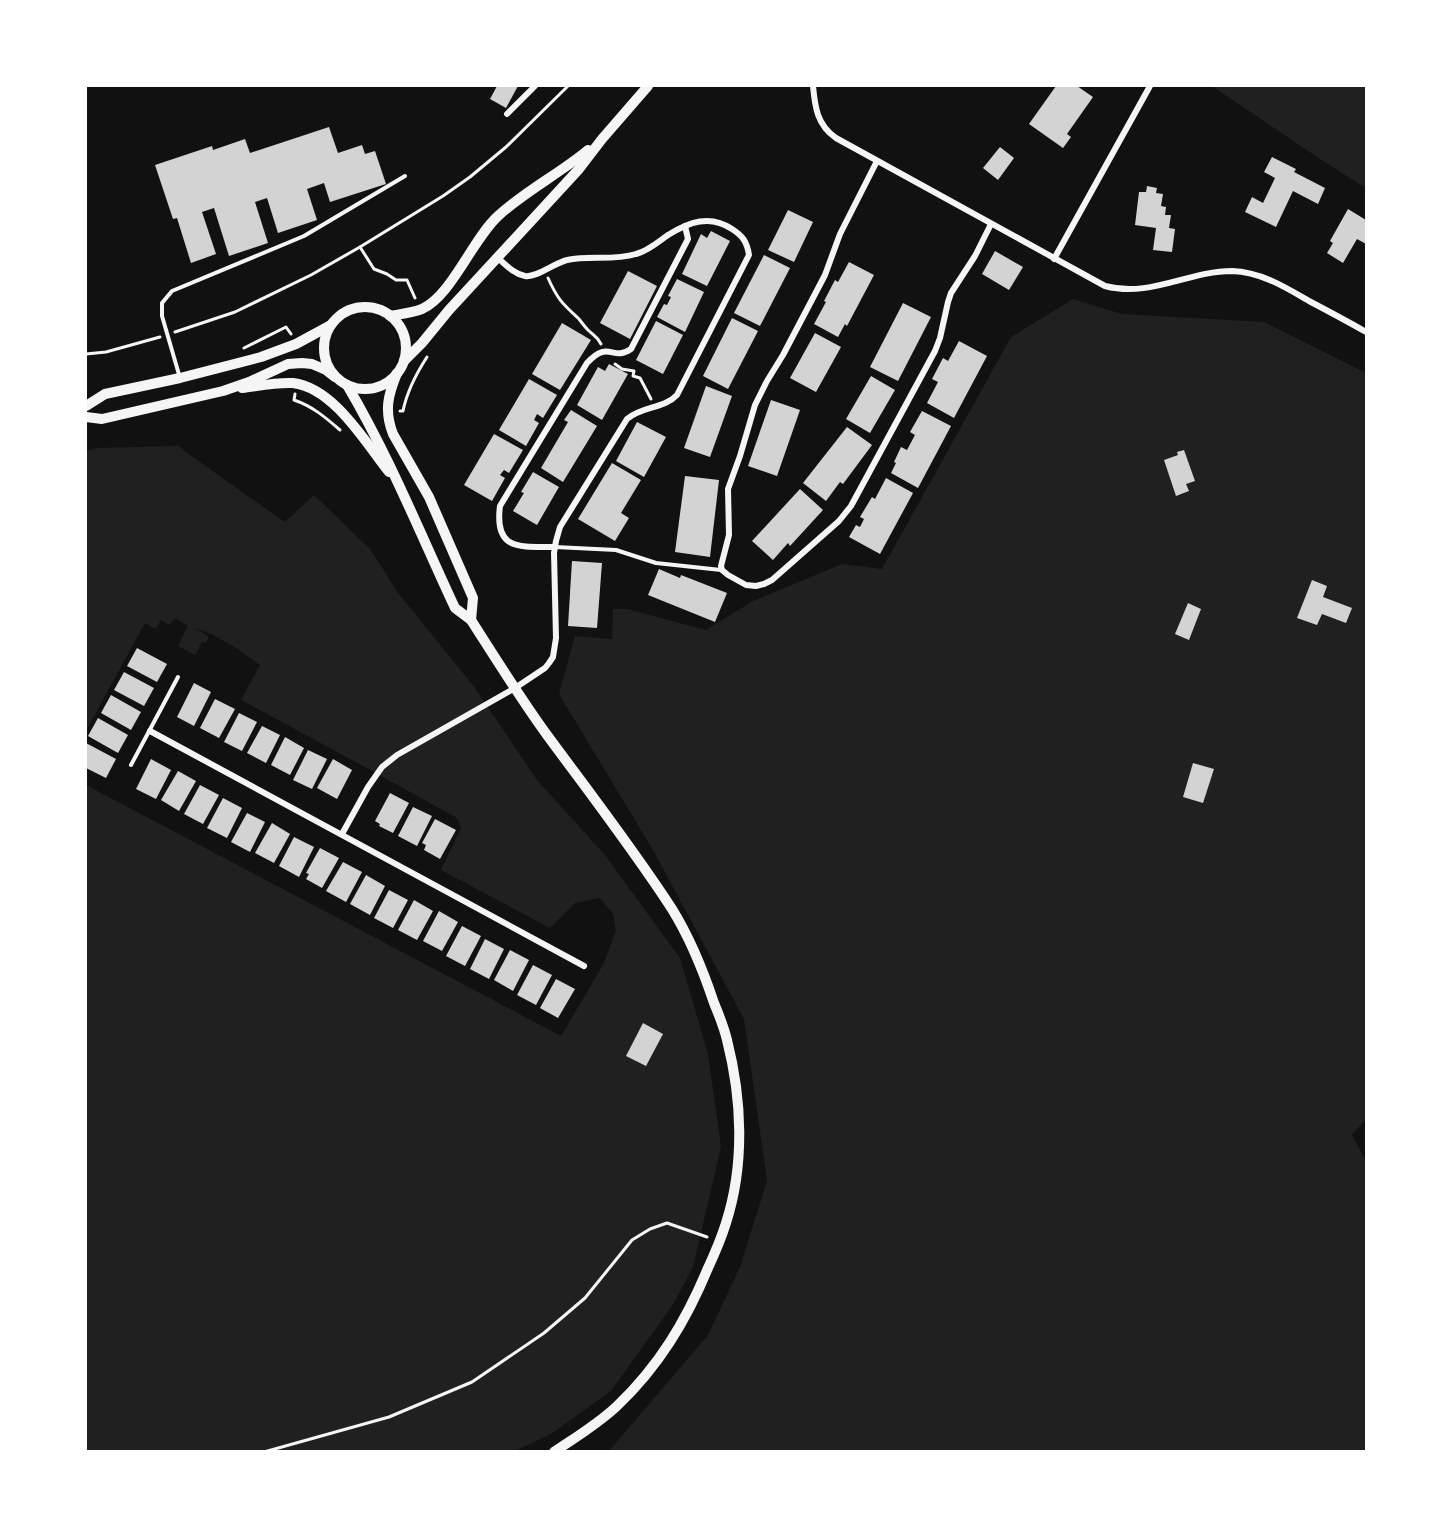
<svg xmlns="http://www.w3.org/2000/svg" width="1452" height="1537" font-family="Roboto,sans-serif">
<style>
.green{fill:#202020}
.building{fill:#d3d3d3}
.lines{fill:none;stroke-linecap:round;stroke-linejoin:round}
.path{stroke:#f5f5f5;stroke-width:3}
.service{stroke:#f5f5f5;stroke-width:4}
.minor{stroke:#f5f5f5;stroke-width:6}
.secondary{stroke:#f5f5f5;stroke-width:10}
</style>
<rect width="100%" height="100%" fill="#111"/>
<g class="green">
<polygon points="1212,86 1366,86 1366,188 1320,159"/>
<polygon points="1073,299 1122,314 1264,322 1366,373 1366,1119 1352,1135 1366,1161 1366,1451 609,1451 708,1335 740,1267 767,1181 744,1019 653,850 559,694 575,636 612,639 613,609 627,609 706,630 753,601 842,564 882,569 1011,337"/>
<polygon points="178,446 225,480 285,522 314,495 370,549 398,593 472,684 537,780 605,855 680,958 708,1054 721,1147 693,1267 674,1303 611,1391 551,1434 515,1451 86,1451 86,785 561,1036 603,965 616,931 613,914 600,898 575,903 550,928 441,870 461,828 457,818 365,767 241,700 260,665 238,649 213,635 195,628 209,637 206,643 202,642 195,655 178,646 188,626 175,618 169,625 161,620 156,629 145,623 86,731 86,451 96,448"/>
</g>
<g class="building">
<polygon points="497,86 518,86 506,108 490,99"/>
<polygon points="1056,86 1077,86 1093,97 1067,134 1071,137 1063,148 1029,124"/>
<polygon points="329,127 338,153 362,145 365,154 375,151 386,184 330,202 324,183 307,189 317,220 278,233 267,198 255,202 268,243 229,256 214,208 202,212 216,254 191,263 177,218 173,219 155,165 212,146 213,150 245,139 250,153"/>
<polygon points="1000,147 1014,158 998,180 983,168"/>
<polygon points="1272,157 1296,169 1294,172 1325,188 1318,204 1293,191 1276,227 1245,212 1252,197 1263,203 1275,178 1264,172"/>
<polygon points="1147,186 1157,188 1156,193 1163,194 1161,206 1166,207 1165,215 1171,215 1169,228 1175,229 1172,252 1153,250 1156,228 1135,225 1139,192 1146,192"/>
<polygon points="1348,209 1366,220 1366,244 1357,239 1343,263 1327,253 1333,243 1330,241"/>
<polygon points="788,210 813,222 794,262 768,250"/>
<polygon points="711,231 730,241 707,286 682,274 701,234 707,238"/>
<polygon points="995,251 1023,267 1009,290 982,274"/>
<polygon points="764,255 790,268 760,326 734,313"/>
<polygon points="849,262 874,275 847,326 845,324 838,337 814,324 826,302 824,301 835,280 838,282"/>
<polygon points="628,271 657,286 630,339 600,323"/>
<polygon points="677,279 704,292 685,332 657,317 664,304 667,305 671,297 668,296"/>
<polygon points="903,303 931,317 898,381 870,367"/>
<polygon points="732,318 758,331 728,389 703,376"/>
<polygon points="656,321 683,335 663,374 636,360"/>
<polygon points="562,323 591,340 560,390 532,374"/>
<polygon points="815,333 841,347 816,392 790,378"/>
<polygon points="959,341 987,356 954,418 927,403 938,382 932,379 943,358 948,361"/>
<polygon points="609,364 628,374 602,420 577,405 598,367 605,371"/>
<polygon points="871,376 895,390 870,433 846,419"/>
<polygon points="529,379 557,395 543,418 537,414 534,420 539,423 526,446 499,430"/>
<polygon points="706,386 732,396 710,457 684,448"/>
<polygon points="771,400 800,410 777,476 748,466"/>
<polygon points="571,410 597,426 563,482 541,468 568,422 564,420"/>
<polygon points="922,411 951,426 918,488 891,473 896,463 894,462 901,447 907,450 915,435 910,432"/>
<polygon points="637,422 666,437 644,477 616,461"/>
<polygon points="847,427 872,445 843,484 840,482 826,501 803,483"/>
<polygon points="494,434 523,450 509,473 504,470 500,475 505,478 492,501 464,485"/>
<polygon points="1184,450 1195,481 1186,484 1189,491 1176,496 1164,460 1178,455 1177,452"/>
<polygon points="612,463 641,480 621,513 629,518 615,541 578,519"/>
<polygon points="533,472 559,487 537,525 513,511 524,493 521,492"/>
<polygon points="685,476 719,480 710,557 675,552"/>
<polygon points="886,478 913,493 880,554 849,537 856,525 860,527 864,519 860,517 872,497 875,499"/>
<polygon points="800,489 823,510 790,546 788,543 773,560 752,541"/>
<polygon points="572,561 602,563 597,628 568,626"/>
<polygon points="659,569 680,578 681,575 727,593 715,622 648,595"/>
<polygon points="1312,580 1327,586 1323,597 1352,608 1346,623 1322,614 1317,625 1297,618"/>
<polygon points="1188,603 1201,609 1189,640 1175,634"/>
<polygon points="137,648 167,664 157,682 127,666"/>
<polygon points="124,672 154,688 144,706 114,690"/>
<polygon points="194,683 211,692 194,726 177,717"/>
<polygon points="111,695 141,712 131,730 101,713"/>
<polygon points="215,699 235,709 219,738 200,728"/>
<polygon points="239,713 257,722 242,751 224,742"/>
<polygon points="98,718 128,735 118,753 88,736"/>
<polygon points="262,726 280,735 266,763 247,753"/>
<polygon points="285,737 304,748 290,775 271,765"/>
<polygon points="86,743 116,759 106,778 86,768 87,760 86,759"/>
<polygon points="308,750 327,759 312,789 293,780"/>
<polygon points="151,759 171,770 156,799 136,789"/>
<polygon points="333,759 352,770 337,799 317,788"/>
<polygon points="1193,763 1214,769 1203,803 1183,797"/>
<polygon points="178,771 196,781 179,811 161,800"/>
<polygon points="200,785 219,795 203,824 184,814"/>
<polygon points="390,793 409,803 393,833 379,826 380,824 375,821"/>
<polygon points="223,798 242,808 227,838 207,828"/>
<polygon points="413,807 432,816 417,846 398,836"/>
<polygon points="247,813 265,822 250,852 231,842"/>
<polygon points="435,819 456,830 440,859 424,850 426,845 422,843"/>
<polygon points="272,823 290,834 274,863 255,853"/>
<polygon points="294,837 314,847 299,877 279,866"/>
<polygon points="320,848 339,858 322,888 306,879 309,874 306,873"/>
<polygon points="343,862 362,872 346,902 326,891"/>
<polygon points="366,875 385,886 370,915 350,904"/>
<polygon points="389,890 408,900 393,928 374,918"/>
<polygon points="414,900 433,911 417,940 398,930"/>
<polygon points="439,911 458,922 442,951 423,941"/>
<polygon points="462,926 481,936 465,966 446,956"/>
<polygon points="485,939 504,949 489,979 470,969"/>
<polygon points="510,950 529,960 513,991 494,980"/>
<polygon points="533,965 552,975 536,1005 517,995"/>
<polygon points="556,979 575,989 558,1018 540,1008"/>
<polygon points="643,1023 663,1034 646,1066 626,1056"/>
</g>
<g class="lines">
<g class="path">
<polyline points="360,247 374,269 387,274 396,280 407,280 415,298"/>
<path d="M548,278C558,300 562,303 579,319C582,323 585,327 588,330C594,336 597,336 601,344"/>
<polyline points="175,332 235,312 311,275 360,247 443,196 470,177 506,147 568,86"/>
<polyline points="244,348 286,327 291,334"/>
<polyline points="86,354 106,352 160,337"/>
<polyline points="615,364 622,369 634,371 633,376 640,378 651,399"/>
<path d="M295,394L294,400C312,406 325,417 340,430"/>
<path d="M400,411H403C407,391 416,374 427,357"/>
<polyline points="264,1452 389,1417 472,1382 544,1333 585,1298 632,1240 650,1229 667,1223 707,1237"/>
</g>
<g class="service">
<polyline points="180,378 162,316 162,303 172,291 304,236 405,176"/>
<polyline points="555,547 616,550 656,563 721,570"/>
<polyline points="131,765 178,677"/>
</g>
<g class="minor">
<path d="M813,86C815,107 817,125 836,138L1105,286C1150,298 1188,271 1232,271C1261,272 1285,287 1309,301C1328,311 1347,321 1366,332"/>
<polyline points="507,114 535,86"/>
<polyline points="877,161 840,234 825,275 783,355 767,381 755,405 740,456 728,489 729,535 721,566 722,570 728,575 746,585 756,586 764,584 772,580 839,521 851,506 935,351 940,338 948,302 951,293 975,256 991,224"/>
<polyline points="1054,259 1150,86"/>
<path d="M555,547C520,547 494,551 500,506L587,363C609,339 612,362 631,349L688,239L685,226"/>
<polyline points="150,731 584,966"/>
<path d="M342,834L368,787L382,767L397,755L515,688L545,668L549,663L553,657L556,638L554,553L556,541L560,527L627,419C642,406 664,409 677,395L749,255C747,242 743,236 732,229C710,214 689,222 668,235C658,242 648,251 636,254C613,261 590,255 567,260C554,263 537,278 525,276C514,274 506,265 498,258"/>
</g>
<g class="secondary">
<circle cx="365" cy="348" r="41"/>
<path d="M390,316C401,314 412,313 422,309C452,295 472,240 498,216C525,191 559,174 588,150"/>
<polyline points="404,361 422,343 449,310 579,169 602,139 648,86"/>
<path d="M397,373C388,395 384,411 393,434L429,497L473,598L471,620"/>
<path d="M347,385C389,456 420,533 455,608L471,620C496,659 520,698 547,735C589,792 633,849 672,909C690,938 703,970 714,1003C719,1015 724,1027 727,1040C742,1099 745,1164 726,1223C721,1239 715,1253 708,1268C686,1321 659,1366 617,1406C598,1424 576,1437 554,1452"/>
<path d="M242,388C258,386 277,382 293,383C334,388 365,442 389,472"/>
<polyline points="86,406 105,394 180,378 261,357 296,344 331,325"/>
<polyline points="86,417 102,419 223,391 249,382 288,364 302,363 312,364 326,370 335,377"/>
</g>
</g>
<rect width="1452" height="1537" fill="none" stroke="#ffffff" stroke-width="174"/>
</svg>
